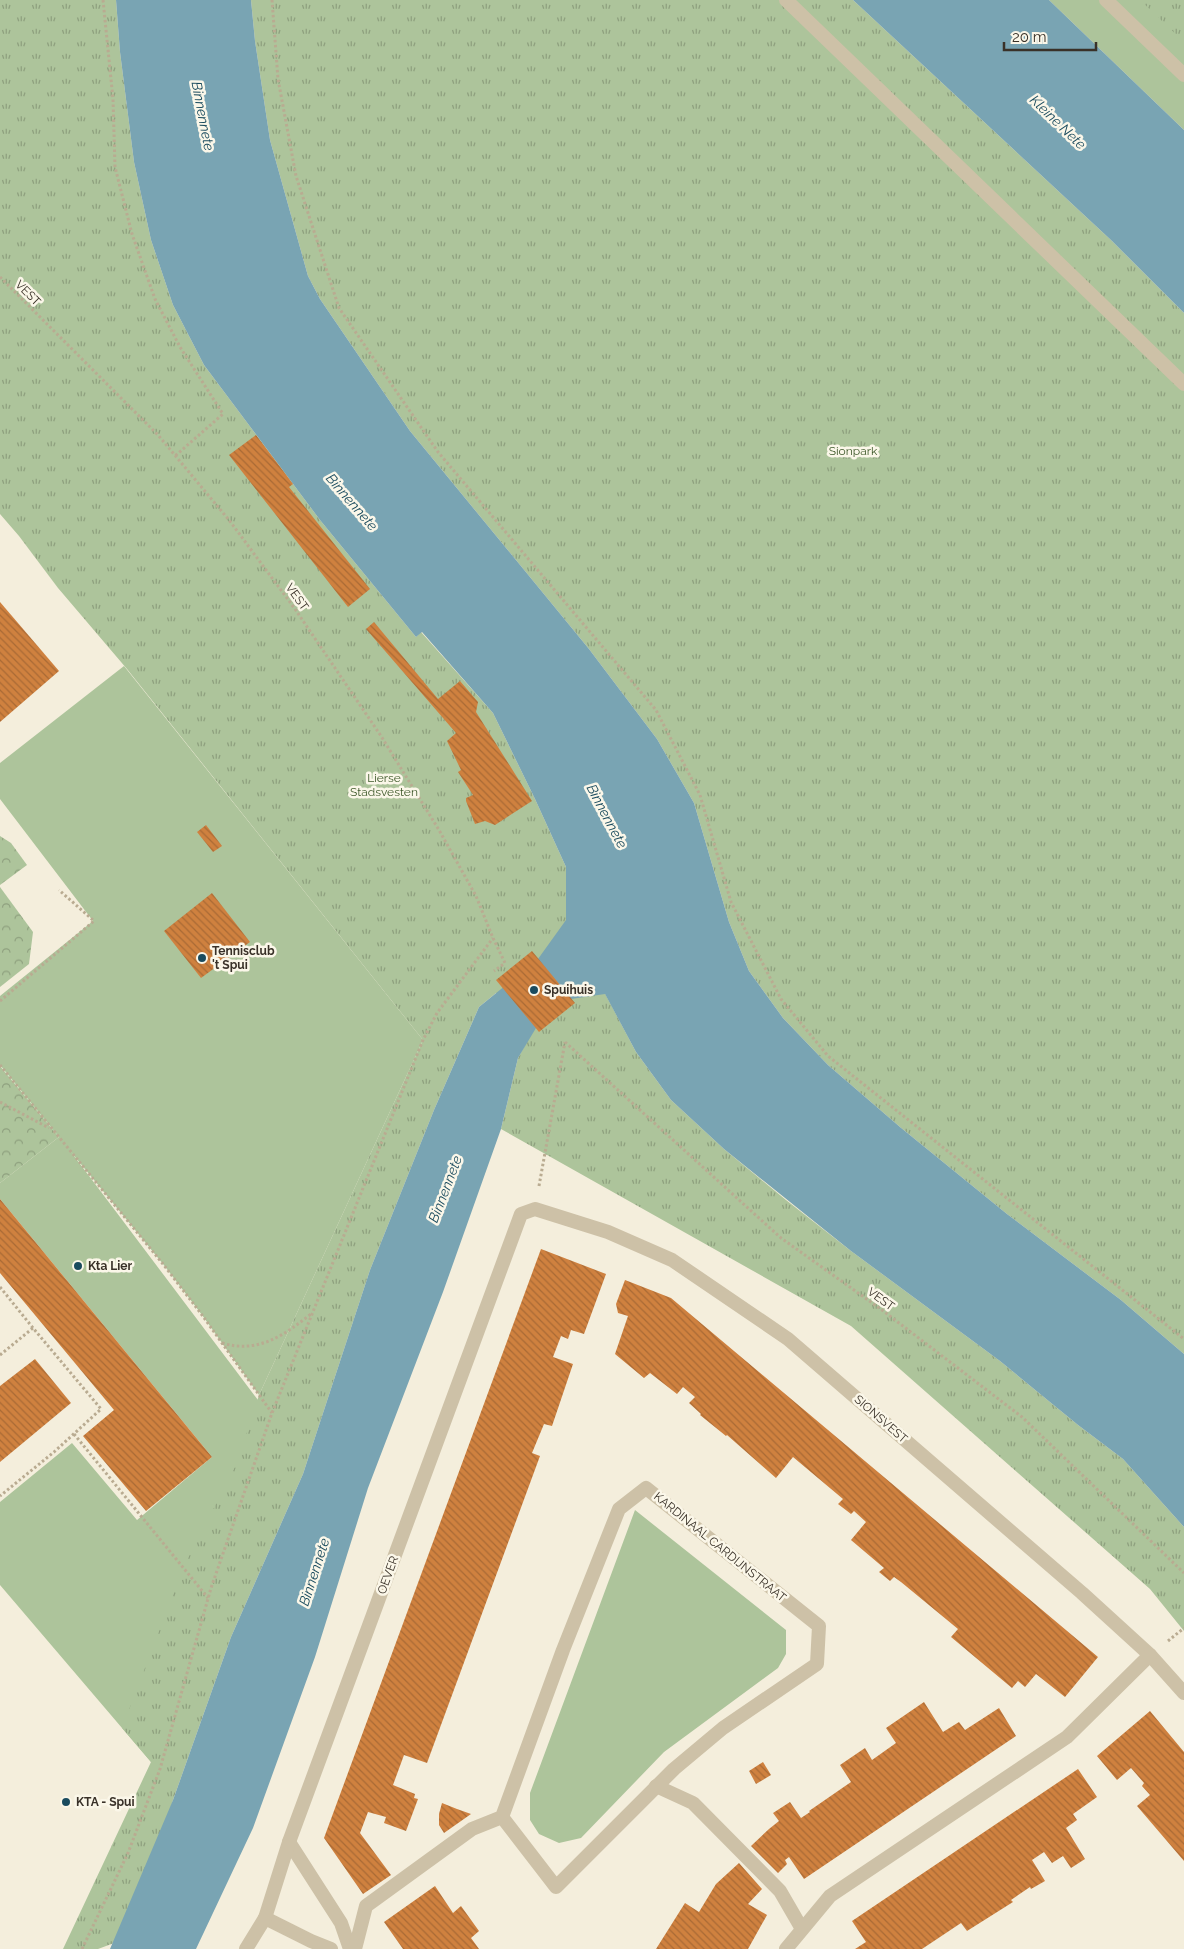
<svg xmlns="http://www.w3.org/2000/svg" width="1184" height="1949" font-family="Raleway,sans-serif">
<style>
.green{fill:#adc49b}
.forest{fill:url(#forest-crowns)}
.park{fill:url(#park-tufts)}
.water{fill:#79a4b3}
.building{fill:url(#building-back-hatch)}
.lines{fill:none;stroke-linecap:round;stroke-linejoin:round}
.path{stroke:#b9ab91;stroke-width:3;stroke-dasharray:2.5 2.5;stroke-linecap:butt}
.service{stroke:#cdc1a7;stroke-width:14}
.minor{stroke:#cdc1a7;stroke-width:14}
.poi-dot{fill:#1a4b5e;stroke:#fbf7e9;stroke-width:2}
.labels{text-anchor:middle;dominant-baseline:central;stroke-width:5;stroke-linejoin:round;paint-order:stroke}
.street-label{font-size:12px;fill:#393128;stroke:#fbf7e9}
.park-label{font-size:12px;fill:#3e592a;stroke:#fbf7e9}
.poi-label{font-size:12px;font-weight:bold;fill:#393128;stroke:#fbf7e9;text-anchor:start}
.water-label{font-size:14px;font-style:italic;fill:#1a4b5e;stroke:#fbf7e9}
</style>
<defs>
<pattern id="forest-crowns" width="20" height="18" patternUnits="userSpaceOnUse" patternTransform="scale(1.25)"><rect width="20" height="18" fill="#adc49b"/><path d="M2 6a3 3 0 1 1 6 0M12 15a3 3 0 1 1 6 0" fill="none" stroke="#8ea07e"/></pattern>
<pattern id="park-tufts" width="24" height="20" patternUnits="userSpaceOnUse" patternTransform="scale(1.25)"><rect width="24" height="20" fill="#adc49b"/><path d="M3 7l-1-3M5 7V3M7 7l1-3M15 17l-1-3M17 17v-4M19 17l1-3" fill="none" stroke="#8ea07e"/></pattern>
<pattern id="building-back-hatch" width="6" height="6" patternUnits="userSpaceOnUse" patternTransform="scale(1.25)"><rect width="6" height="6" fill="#cf813f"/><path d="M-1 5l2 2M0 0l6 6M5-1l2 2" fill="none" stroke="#a96a35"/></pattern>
</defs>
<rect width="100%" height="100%" fill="#f4eedc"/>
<g class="green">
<polygon points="1049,0 1184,0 1184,130"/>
<polygon points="124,666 423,1040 259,1395 202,1315 163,1264 71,1152 267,1412 151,1762 0,1585 0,1502 72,1443 137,1520 212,1457 0,1199 0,1183 59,1137 0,1065 0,996 93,921 0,799 0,763"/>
<polygon points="635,1510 786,1630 786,1654 778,1668 664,1752 581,1838 559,1843 539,1834 530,1820 530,1793"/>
</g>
<g class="forest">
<polygon points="0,836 11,843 27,865 0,885"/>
<polygon points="0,887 33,932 29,964 0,987"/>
<polygon points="0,1066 59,1137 0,1183"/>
</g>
<g class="park">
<polygon points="0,0 116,0 120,52 134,162 151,240 173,305 204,365 320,520 416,637 421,632 493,713 535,799 566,867 566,920 636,1052 671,1100 724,1149 786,1200 851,1251 1000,1361 1078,1425 1123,1459 1184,1527 1184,1631 1150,1589 851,1326 501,1129 518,1058 531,1034 496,993 479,1007 434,1110 370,1270 303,1474 231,1637 173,1800 133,1936 98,1949 63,1949 151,1762 122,1728 184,1566 237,1463 259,1395 423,1040 127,669 58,588 19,536 0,514"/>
<polygon points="251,0 853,0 1112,241 1184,313 1184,1354 1121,1300 1007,1214 900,1127 828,1065 783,1018 749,971 729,922 694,803 657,739 589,649 410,431 320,299 308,276 270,140 255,41"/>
<polygon points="1140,0 1184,0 1184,42"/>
</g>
<g class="water">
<polygon points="116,0 251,0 255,41 270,140 308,276 320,299 410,431 589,649 657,739 694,803 729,922 749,971 783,1018 828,1065 900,1127 1007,1214 1121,1300 1184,1354 1184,1527 1123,1459 1078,1425 1000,1361 851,1251 724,1149 671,1100 636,1052 605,994 571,999 536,1028 518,1058 501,1129 443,1292 368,1488 315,1657 253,1828 196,1949 110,1949 173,1800 231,1637 303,1474 370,1270 434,1110 479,1007 538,959 566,920 566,867 535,799 493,713 422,632 416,637 320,520 204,365 173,305 151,240 134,162 120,52"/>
<polygon points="853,0 1049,0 1184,130 1184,313 1112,241"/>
</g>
<g class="building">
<polygon points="256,435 293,484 289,487 370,589 348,607 229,455"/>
<polygon points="0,602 59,671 0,722"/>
<polygon points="374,622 438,699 460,681 478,702 476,712 532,801 495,825 485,821 475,824 466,801 466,798 473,795 458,772 461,770 447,741 456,733 366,629"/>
<polygon points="206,825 222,846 213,852 197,832"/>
<polygon points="212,893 250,942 201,978 164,931"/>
<polygon points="532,951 575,1003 539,1032 496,980"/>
<polygon points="0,1199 212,1457 146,1511 83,1436 114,1410 0,1273"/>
<polygon points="541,1249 606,1274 584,1334 571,1330 568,1339 561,1336 553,1357 573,1364 552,1426 544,1424 532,1453 540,1456 427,1763 404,1755 393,1785 415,1794 414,1798 418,1799 406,1831 384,1823 386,1817 368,1812 360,1833 391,1875 363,1894 324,1838"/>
<polygon points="625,1280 671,1298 1098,1657 1065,1697 1036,1674 1025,1687 1018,1681 1012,1688 951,1637 958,1629 901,1582 894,1577 890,1581 879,1572 884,1568 851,1540 866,1522 854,1511 851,1514 838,1504 843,1499 793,1457 776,1478 727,1435 726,1436 700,1415 701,1414 689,1403 695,1397 683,1387 677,1394 650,1373 644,1378 615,1354 628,1316 618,1313 616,1304"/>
<polygon points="35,1359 71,1403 0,1462 0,1386"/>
<polygon points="924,1702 943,1732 959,1722 965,1730 999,1708 1016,1736 804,1879 789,1857 785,1860 787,1864 778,1873 751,1846 769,1829 779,1821 773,1813 790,1802 801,1818 810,1812 809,1811 851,1782 840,1765 865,1748 872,1760 896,1743 886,1728"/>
<polygon points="1150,1711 1184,1752 1184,1861 1137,1806 1150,1795 1142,1786 1144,1783 1131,1768 1117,1780 1097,1756"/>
<polygon points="763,1762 771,1775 756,1784 749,1771"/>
<polygon points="1078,1769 1097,1797 1073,1814 1077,1820 1066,1828 1085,1859 1071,1868 1063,1856 1052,1863 1044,1852 1032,1860 1045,1881 1031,1889 1030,1887 1011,1900 1013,1902 967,1931 961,1923 922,1949 855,1949 866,1942 852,1921"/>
<polygon points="442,1803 457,1809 471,1814 444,1833 439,1825 439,1814"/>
<polygon points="739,1863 762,1889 748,1904 767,1915 748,1949 656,1949 685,1903 699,1912 716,1884"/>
<polygon points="435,1886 453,1913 461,1906 479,1931 471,1938 479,1949 403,1949 384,1922"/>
</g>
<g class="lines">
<g class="path">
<polyline points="103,0 113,99 115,167 132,234 155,299 180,347 223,414 175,456"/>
<polyline points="272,0 278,79 296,176 339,308 438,452 656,710 700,795 731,902 781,999 828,1056 1184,1339"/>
<polyline points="0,277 158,435 229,520 295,609 381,736 439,830 476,896 493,938 505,963 494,971"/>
<polyline points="0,1001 94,921 59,890"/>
<polyline points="565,1042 781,1238 882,1310 1022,1417 1184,1573"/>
<polyline points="0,1065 163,1264 202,1315 272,1413"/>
<polyline points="0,1102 49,1128"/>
<polyline points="539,1186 565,1042"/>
<polyline points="0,1287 33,1328"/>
<path d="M222,1343C258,1354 285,1335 312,1313"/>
<polyline points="0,1355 33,1328 101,1409 54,1452 0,1496"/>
<polyline points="74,1434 208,1598"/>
<polyline points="1168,1641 1184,1628"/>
<polyline points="82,1949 128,1853 160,1769 211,1588 272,1413 423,1040 437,1013 493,938"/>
</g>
<g class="service">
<polyline points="786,0 1184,384"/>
<polyline points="1106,0 1184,75"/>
</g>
<g class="minor">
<polyline points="656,1786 693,1803 780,1891 802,1929"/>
<polyline points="289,1842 341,1923 350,1949"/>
<polyline points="265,1918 311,1941 331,1949"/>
<polyline points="246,1949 265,1918 289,1842 521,1214 535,1209 608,1232 672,1260 788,1339 1082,1593 1150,1655 1184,1693"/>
<polyline points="355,1949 366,1906 472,1829 502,1817 563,1650 619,1509 646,1488 819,1626 817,1664 723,1728 674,1769 556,1887 502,1817"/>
<polyline points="786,1949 830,1896 1067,1737 1150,1655"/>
</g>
</g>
<g class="poi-dot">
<circle cx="202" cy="958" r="5"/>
<circle cx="534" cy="990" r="5"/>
<circle cx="78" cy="1266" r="5"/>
<circle cx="66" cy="1802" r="5"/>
</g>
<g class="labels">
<g class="street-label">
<text transform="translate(28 293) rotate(45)">VEST</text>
<text transform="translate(297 597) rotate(54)">VEST</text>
<text transform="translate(881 1299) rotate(36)">VEST</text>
<text transform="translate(881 1419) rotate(41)">SIONSVEST</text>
<text transform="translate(720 1547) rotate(39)">KARDINAAL CARDIJNSTRAAT</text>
<text transform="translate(388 1575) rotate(-70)">OEVER</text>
</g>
<g class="park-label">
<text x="853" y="451">Sionpark</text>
<text x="384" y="778">Lierse<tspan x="384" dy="14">Stadsvesten</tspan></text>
</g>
<g class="poi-label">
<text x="212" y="951">Tennisclub<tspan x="212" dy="14">'t Spui</tspan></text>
<text x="544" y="990">Spuihuis</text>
<text x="88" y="1266">Kta Lier</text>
<text x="76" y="1802">KTA - Spui</text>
</g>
<g class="water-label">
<text transform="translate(203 116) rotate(79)">Binnennete</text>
<text transform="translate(1058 122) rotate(44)">Kleine Nete</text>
<text transform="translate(352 502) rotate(49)">Binnennete</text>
<text transform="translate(607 816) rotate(62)">Binnennete</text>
<text transform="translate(445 1189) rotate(-69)">Binnennete</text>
<text transform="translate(314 1572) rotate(-72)">Binnennete</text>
</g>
</g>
<path d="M1004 42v8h92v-8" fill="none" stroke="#393128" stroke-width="2.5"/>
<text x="1012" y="42" font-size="15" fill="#393128" stroke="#fbf7e9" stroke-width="4" paint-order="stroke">20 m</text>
</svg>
